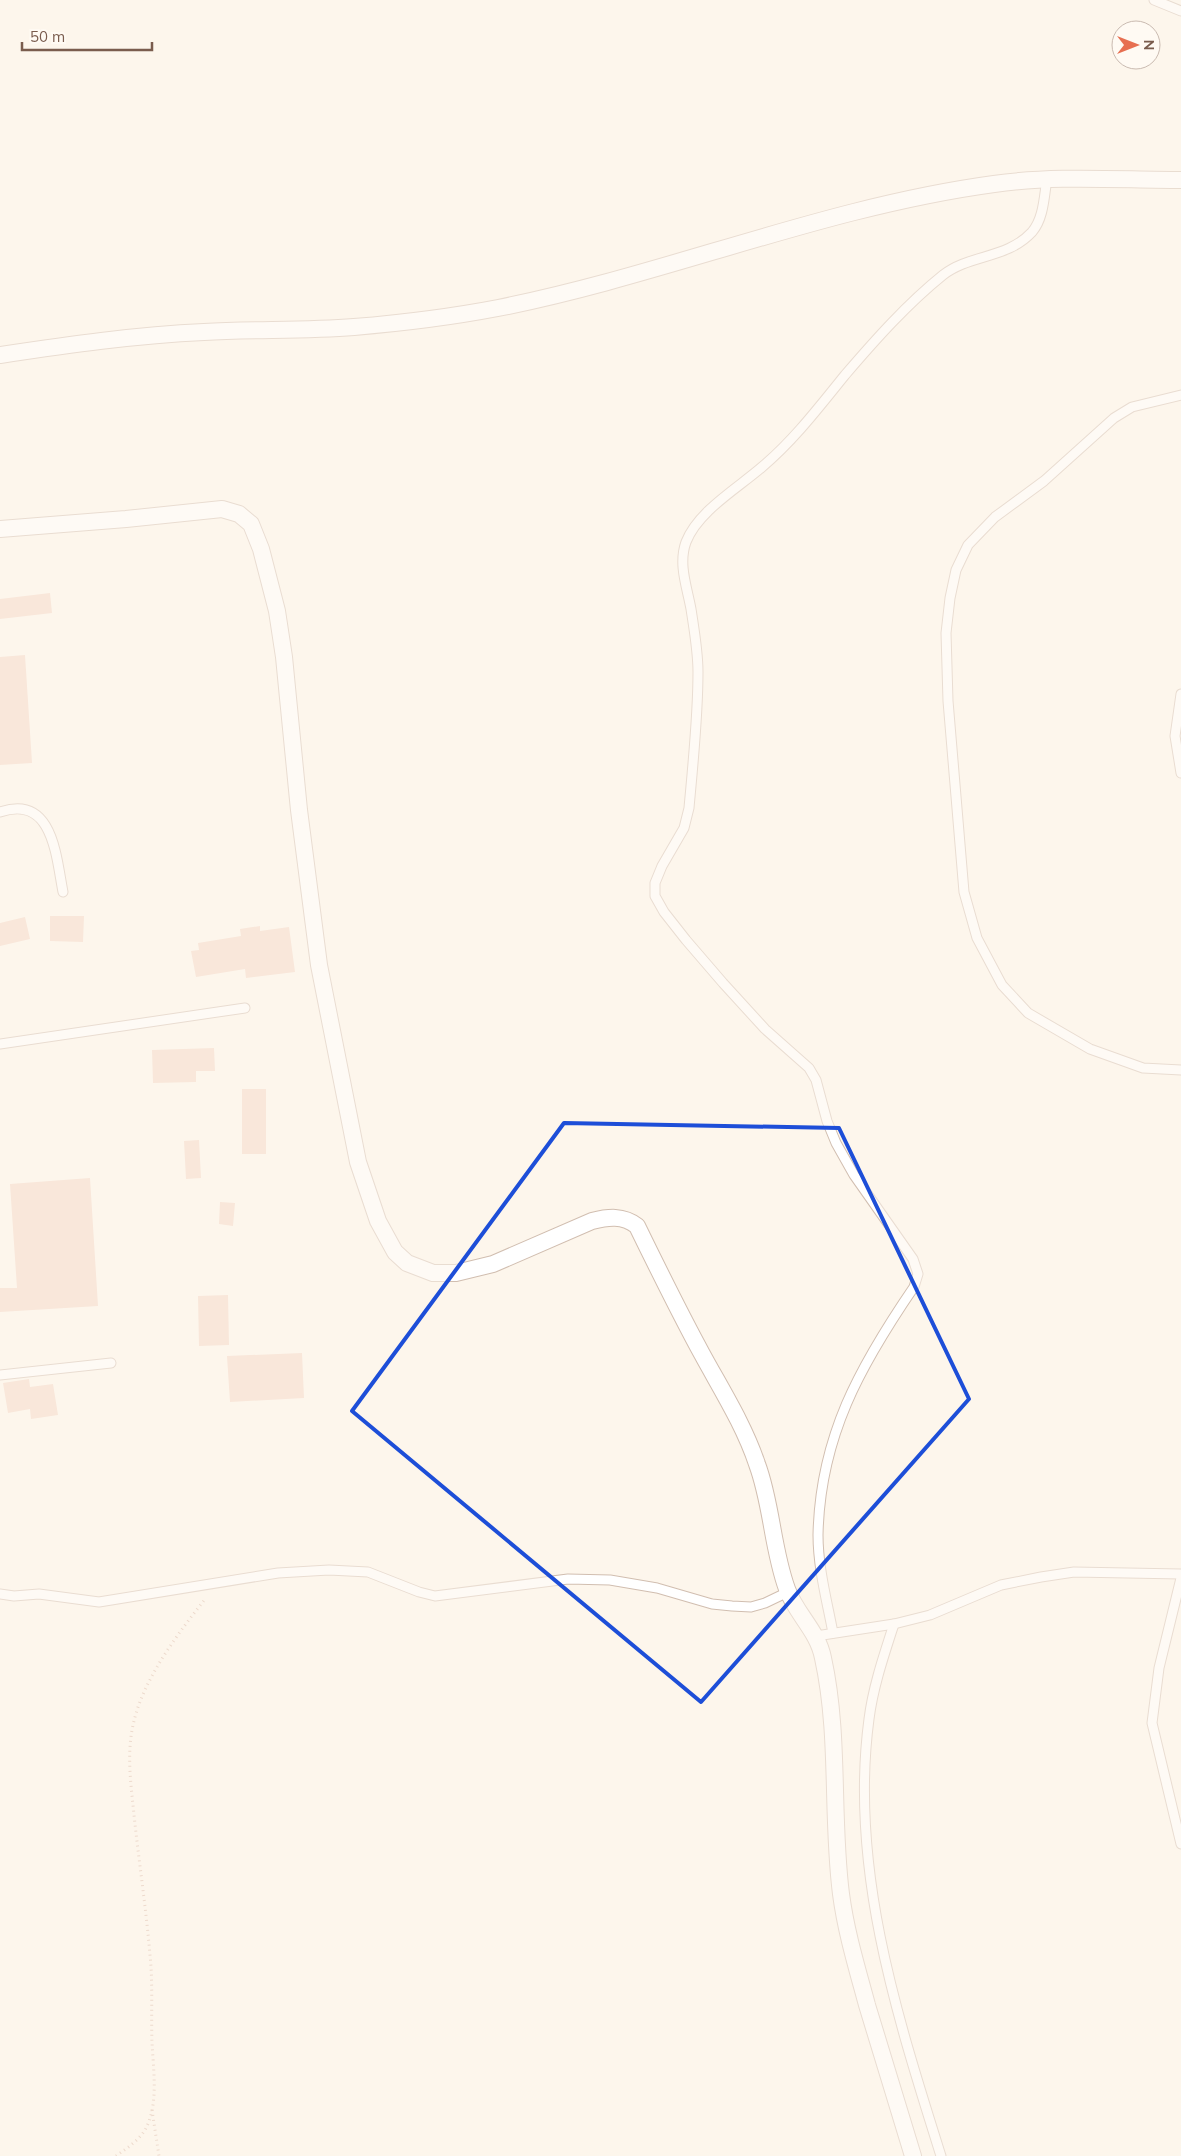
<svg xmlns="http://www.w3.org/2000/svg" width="1181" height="2156" font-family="Mulish,sans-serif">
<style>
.building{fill:#f3d5c3}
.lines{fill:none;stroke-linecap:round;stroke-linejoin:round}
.lane-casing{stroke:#d1beb0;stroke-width:11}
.street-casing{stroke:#d1beb0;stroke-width:18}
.path{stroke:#d9b8a5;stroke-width:3;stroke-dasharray:1 4;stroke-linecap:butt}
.lane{stroke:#fff;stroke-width:9}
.street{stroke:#fff;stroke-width:16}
.marked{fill:none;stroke:#1d4ed8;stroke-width:4;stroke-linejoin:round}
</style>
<rect width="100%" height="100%" fill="#fdf6ec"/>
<g class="building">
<polygon points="50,593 52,613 0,619 0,599"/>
<polygon points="25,655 32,763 0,765 0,657"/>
<polygon points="50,916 84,916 83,942 50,941"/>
<polygon points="25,917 30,939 0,946 0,923"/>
<polygon points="260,926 260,931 289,927 295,972 246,978 245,969 196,977 191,951 199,950 198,943 241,936 240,929"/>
<polygon points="214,1048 215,1071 196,1071 196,1082 153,1083 152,1050"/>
<rect x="242" y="1089" width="24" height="65"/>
<polygon points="199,1140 201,1178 186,1179 184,1141"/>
<polygon points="90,1178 98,1306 0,1312 0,1288 17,1288 10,1184"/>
<polygon points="220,1202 235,1203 233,1226 219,1224"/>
<polygon points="228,1295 229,1345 199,1346 198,1296"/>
<polygon points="302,1353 304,1398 230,1402 227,1356"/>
<polygon points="29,1379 30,1387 53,1384 58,1415 31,1419 30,1409 8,1413 3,1383"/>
</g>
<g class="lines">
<defs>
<g id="lane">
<polyline points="1154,0 1181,11"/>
<polyline points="1181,395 1132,407 1114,418 1044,481 995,517 968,545 956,570 950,598 946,633 948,701 964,892 977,938 1002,985 1028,1013 1090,1049 1143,1068 1181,1070"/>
<polyline points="1181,694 1175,736 1181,773"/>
<path d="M0,812C53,794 56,856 63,892"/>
<polyline points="0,1044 245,1008"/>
<polyline points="0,1375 111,1363"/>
<polyline points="1181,1578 1159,1668 1152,1723 1181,1844"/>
<polyline points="0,1594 14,1596 39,1594 99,1602 278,1573 329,1570 368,1572 419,1592 435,1596 568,1579 610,1580 657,1588 712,1604 732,1606 751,1607 765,1603 788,1592"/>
<path d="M894,1624C884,1655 873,1687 869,1719C849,1868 897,2016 941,2156"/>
<path d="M833,1633C827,1601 818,1568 818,1535C820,1437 860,1366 914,1287L918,1274L913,1259L854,1175L836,1143L827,1121L816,1080L809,1068L765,1029L723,983L686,940L664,912L655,896V883L662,866L684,828L689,808C693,763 698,717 698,672C698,651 694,629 691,609C687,587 678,564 686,542C698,511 738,488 762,467C794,440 819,407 845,375C875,340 907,304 943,275C970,254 1007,259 1032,232C1044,218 1044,196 1047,179"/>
<polyline points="816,1636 894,1624 930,1615 1001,1585 1041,1577 1074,1572 1181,1574"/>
</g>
<g id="street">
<path d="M0,355C67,345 136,335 204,332C254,329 304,331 354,327C402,323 451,317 498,308C665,275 824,207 994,184C1056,175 1119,180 1181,180"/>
<path d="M0,529L126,519L222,509L239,514L251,524L261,549L277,611L284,657L299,810L319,965L358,1162L378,1221L395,1252L407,1263L433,1273H456L493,1264L592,1221C608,1217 623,1215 637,1226C658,1269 679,1312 702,1354C721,1389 744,1425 757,1464C772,1504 772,1548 787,1589C796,1614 818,1631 823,1658C840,1735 831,1816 841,1894C846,1932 857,1968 867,2005C882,2055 898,2106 913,2156"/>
</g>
</defs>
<use href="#lane" class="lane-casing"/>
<use href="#street" class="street-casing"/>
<g class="path">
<polyline points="152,2110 159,2156"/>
<path d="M116,2156C127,2148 140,2140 146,2128C159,2103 153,2068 152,2042C151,2013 153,1983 150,1955C146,1908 139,1862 134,1815C131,1784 126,1752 134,1721C144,1678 179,1632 206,1598"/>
</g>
<use href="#lane" class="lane"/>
<use href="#street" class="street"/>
</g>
<path d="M0 0H1181V2156H0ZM564,1123L839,1128L969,1399L701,1702L352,1411Z" fill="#fdf6ec" fill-opacity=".55" fill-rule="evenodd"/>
<path class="marked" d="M564,1123L839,1128L969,1399L701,1702L352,1411Z"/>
<g transform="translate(1136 45) rotate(90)"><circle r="24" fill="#fffaf3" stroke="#cabbb1"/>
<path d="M0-4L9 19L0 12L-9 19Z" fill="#e76f51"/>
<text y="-8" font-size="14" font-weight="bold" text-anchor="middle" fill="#7a5c4d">N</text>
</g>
<path d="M22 42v8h130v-8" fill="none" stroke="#7a5c4d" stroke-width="2.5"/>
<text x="30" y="42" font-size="15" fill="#7a5c4d" stroke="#fffaf3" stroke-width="4" paint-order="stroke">50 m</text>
</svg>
